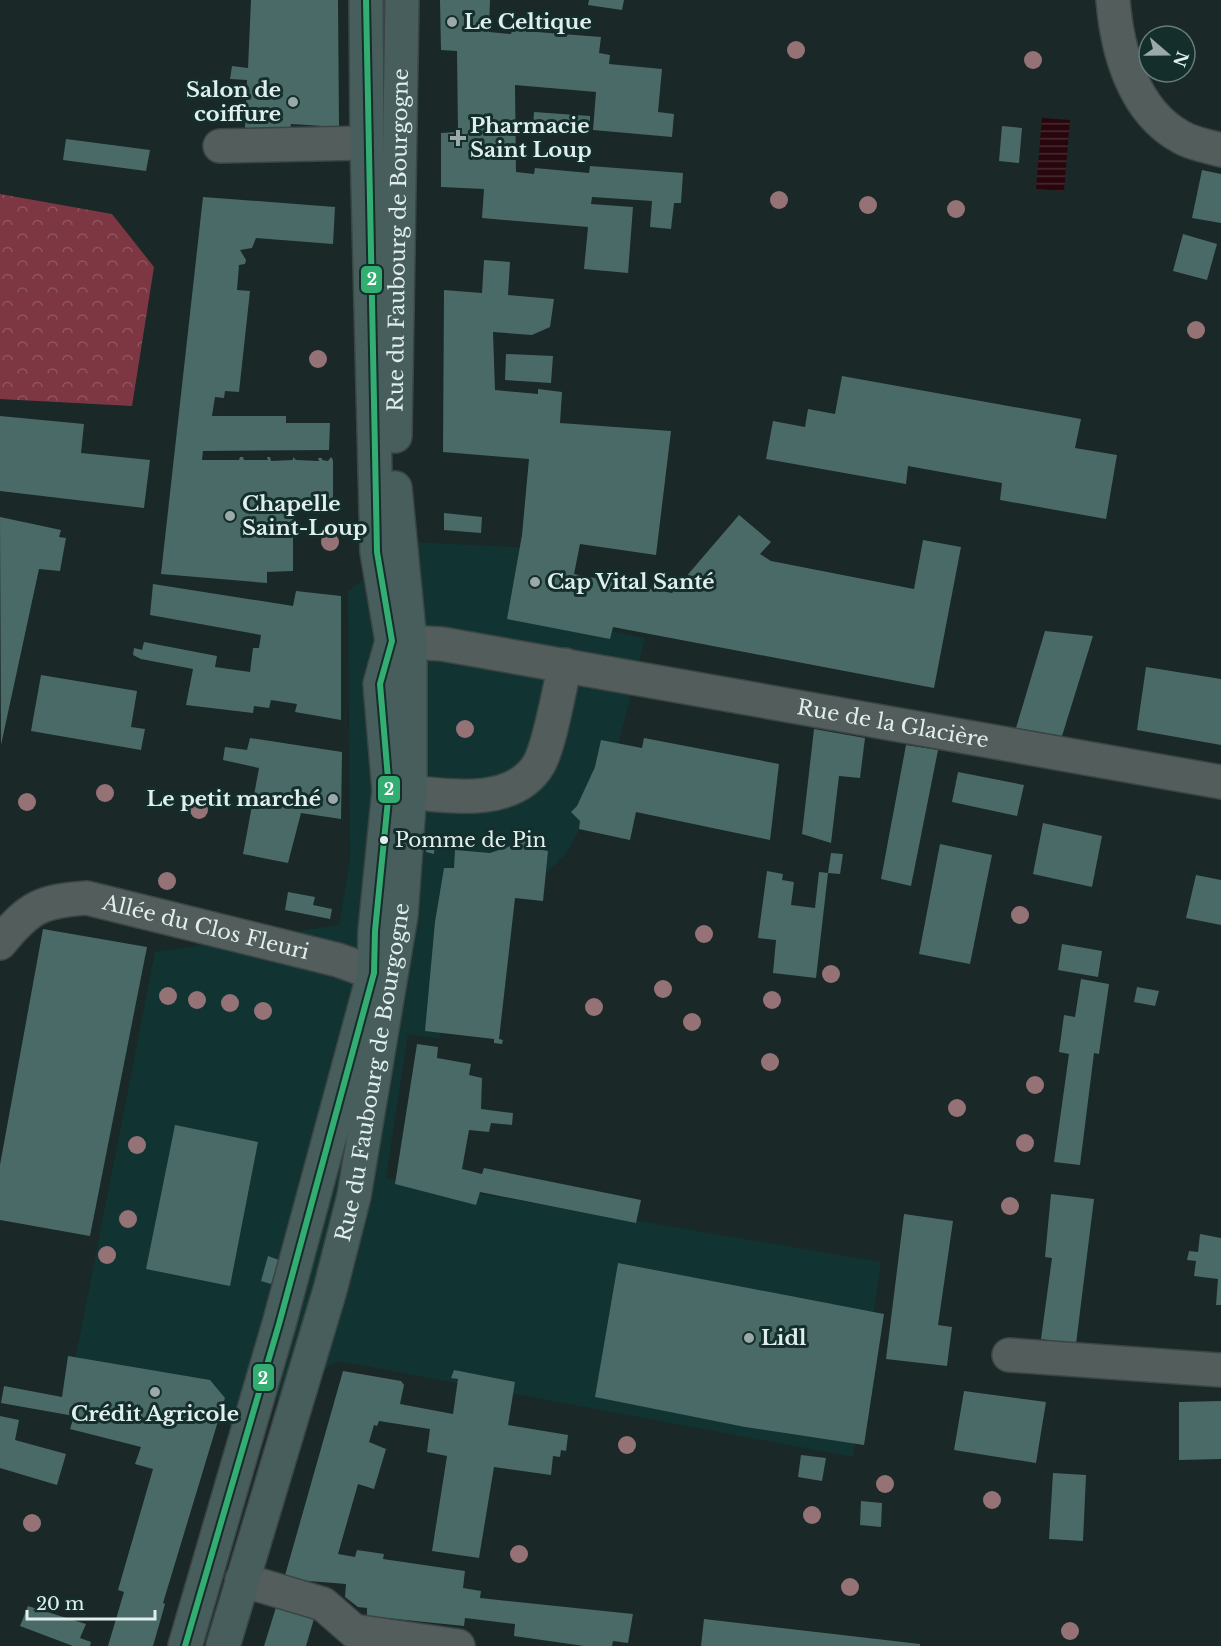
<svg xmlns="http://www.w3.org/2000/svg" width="1221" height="1646" font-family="'Libre Baskerville',serif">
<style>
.built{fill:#113331}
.forest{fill:url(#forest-crowns)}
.water{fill:url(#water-rules)}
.building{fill:#4a6a68}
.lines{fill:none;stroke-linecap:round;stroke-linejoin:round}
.minor-casing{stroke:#3a4544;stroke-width:36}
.major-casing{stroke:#3a4544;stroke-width:36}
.minor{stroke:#525d5c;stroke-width:33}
.major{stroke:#475e5d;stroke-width:33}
.bus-1-casing{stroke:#142e2c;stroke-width:10}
.bus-1{stroke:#33ad71;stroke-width:6}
.tree{fill:#947276}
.poi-dot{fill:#9ba9a8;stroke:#142e2c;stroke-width:2}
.bus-dot{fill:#e0efee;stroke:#142e2c;stroke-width:2}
.labels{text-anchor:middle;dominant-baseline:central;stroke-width:6;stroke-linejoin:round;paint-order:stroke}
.bus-label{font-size:20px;fill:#e0efee;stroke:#142e2c;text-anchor:start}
.poi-label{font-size:21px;font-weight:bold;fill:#e0efee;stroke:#142e2c;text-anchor:start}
.street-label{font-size:21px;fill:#e0efee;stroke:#142e2c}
.line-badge{stroke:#142e2c;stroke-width:2}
.badge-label{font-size:16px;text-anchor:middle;font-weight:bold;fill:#fff}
</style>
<defs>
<pattern id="forest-crowns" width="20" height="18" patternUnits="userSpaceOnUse" patternTransform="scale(1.5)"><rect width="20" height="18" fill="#7d3743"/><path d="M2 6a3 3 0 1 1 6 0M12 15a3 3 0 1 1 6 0" fill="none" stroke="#8f545e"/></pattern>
<pattern id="water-rules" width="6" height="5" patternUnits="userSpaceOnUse" patternTransform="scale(1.5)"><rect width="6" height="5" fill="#29060e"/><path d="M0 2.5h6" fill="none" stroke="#482b31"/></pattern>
</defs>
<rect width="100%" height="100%" fill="#1a2827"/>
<polygon class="built" points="411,542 535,548 527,614 645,638 610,778 565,855 531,887 457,902 440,1039 408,1034 386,1178 881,1262 853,1457 338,1361 232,1426 69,1391 155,952 339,925 350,860 348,591"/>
<polygon class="forest" points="0,194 112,214 154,267 132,406 0,399"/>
<polygon class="water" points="1042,118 1070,120 1064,191 1036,189"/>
<g class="building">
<polygon points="251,0 338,0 339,127 291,124 290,130 245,128 247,80 230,79 232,66 248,68"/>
<polygon points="440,0 490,0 489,32 511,34 512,30 601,37 599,53 610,55 609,64 662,69 658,112 674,114 672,137 593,130 596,92 515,85 516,172 534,174 535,168 589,173 590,166 683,173 681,203 674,203 671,229 650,227 652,201 592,197 591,204 633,207 628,273 584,269 588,227 482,218 484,189 441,187 441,133 458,132 457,51 441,50"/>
<polygon points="589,0 624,0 622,10 588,5"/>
<polygon points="534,112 590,116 590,130 533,125"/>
<polygon points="1002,126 1022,128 1019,163 999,161"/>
<polygon points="66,139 150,150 146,171 63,160"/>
<polygon points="1202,170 1221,174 1221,223 1192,218"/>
<polygon points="203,197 335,207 333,244 256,238 252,248 240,250 246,260 245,264 239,265 237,290 250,291 239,392 225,391 224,398 215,397 212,416 286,416 286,423 330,423 329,450 203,451 202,460 239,460 240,457 243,457 244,460 268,460 267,457 270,457 271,461 293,460 293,457 296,460 319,461 318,458 322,458 322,460 328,461 331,457 333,460 333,511 293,511 293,571 267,572 267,583 161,574"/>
<polygon points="1183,234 1217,244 1207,280 1173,271"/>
<polygon points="484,260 510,262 508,295 554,299 550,327 532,335 493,332 495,390 538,394 538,389 562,392 560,423 671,431 656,555 580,544 574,574 672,593 739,515 771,542 760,554 771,561 914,589 923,540 961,547 934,688 613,627 610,639 507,619 522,535 529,459 443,452 444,290 482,293"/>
<polygon points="506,354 553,356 551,383 505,380"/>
<polygon points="842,376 1081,419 1075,448 1117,455 1106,519 1000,500 1002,483 908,466 906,484 766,459 773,421 805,427 808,409 835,414"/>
<polygon points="0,416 84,424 81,453 150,460 144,508 0,491"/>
<polygon points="444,513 482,517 481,533 444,530"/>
<polygon points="0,517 61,530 59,537 66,538 60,571 39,569 1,745"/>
<polygon points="153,584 293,606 296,591 341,596 341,720 295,712 297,704 271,700 269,708 254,706 253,713 186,705 193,669 141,659 133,655 134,648 142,650 144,642 217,656 215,667 250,672 253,648 259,648 261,635 150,615"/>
<polygon points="1045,631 1093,636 1062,736 1016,728"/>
<polygon points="1146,667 1221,679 1221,745 1137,730"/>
<polygon points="41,675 137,691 131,727 145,729 141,750 31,731"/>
<polygon points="814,729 865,738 860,778 839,776 831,843 802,834"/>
<polygon points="250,738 342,752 341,819 301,813 288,863 243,854 259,768 223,760 225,747 247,750"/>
<polygon points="644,738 779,764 770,840 636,812 630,840 579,829 580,821 571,812 577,806 595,767 601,740 642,748"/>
<polygon points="906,745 938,750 911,886 881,879"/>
<polygon points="958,772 1024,785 1017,816 952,802"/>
<polygon points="1043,823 1102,836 1092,887 1033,874"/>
<polygon points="428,836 435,836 434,854 426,852"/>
<polygon points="534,838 542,850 548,851 543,901 515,898 499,1039 503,1040 502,1044 494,1043 494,1039 425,1031 435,922 444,868 454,868 455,850 490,853"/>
<polygon points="940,844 992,855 970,964 919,954"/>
<polygon points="831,853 843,854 840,874 828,873"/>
<polygon points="767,871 783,874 782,880 794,882 791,905 815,908 819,872 828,873 816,978 773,973 776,940 758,938"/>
<polygon points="1196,875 1221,880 1221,925 1186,918"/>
<polygon points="288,892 315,897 313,905 332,909 330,919 285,910"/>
<polygon points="43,929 147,947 90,1236 0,1220 0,1165"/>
<polygon points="1062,944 1102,951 1098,977 1058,970"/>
<polygon points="1081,979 1109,984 1099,1054 1094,1053 1080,1165 1054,1162 1069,1054 1059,1052 1064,1015 1075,1017"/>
<polygon points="1137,987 1159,991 1155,1006 1134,1002"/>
<polygon points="417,1044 438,1047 437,1058 471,1064 469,1075 482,1078 481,1109 513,1113 512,1125 491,1123 489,1132 469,1130 462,1169 482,1174 484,1168 641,1200 636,1223 480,1192 476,1205 395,1184"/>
<polygon points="175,1125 258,1142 230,1286 146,1269"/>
<polygon points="1051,1194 1094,1199 1076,1344 1041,1339 1052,1258 1045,1257"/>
<polygon points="904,1214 953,1221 938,1325 952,1327 947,1366 886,1359"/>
<polygon points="1200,1234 1221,1238 1221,1305 1216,1305 1218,1279 1194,1276 1196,1261 1187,1260 1189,1251 1198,1252"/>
<polygon points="268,1256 279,1260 271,1284 261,1281"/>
<polygon points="618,1263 884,1314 864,1445 745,1427 595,1397"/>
<polygon points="68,1356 210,1380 225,1398 163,1603 165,1604 153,1646 108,1646 124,1592 118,1590 153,1469 135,1464 141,1447 70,1429 74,1416 1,1403 4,1386 62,1397"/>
<polygon points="454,1370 515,1382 508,1425 568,1435 566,1451 561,1450 560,1457 553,1456 551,1475 494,1467 479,1558 432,1551 447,1456 427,1452 430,1429 379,1421 377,1426 374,1425 369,1442 386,1449 374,1489 358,1484 338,1554 355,1557 357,1550 384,1554 383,1559 465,1571 463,1588 481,1591 480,1598 633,1614 628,1643 613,1641 612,1646 584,1646 514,1636 515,1624 465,1618 464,1626 367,1616 367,1608 358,1607 345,1597 346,1584 284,1579 343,1371 401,1381 404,1385 400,1404 453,1414 458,1379 451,1378"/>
<polygon points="964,1391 1046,1402 1036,1463 954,1450"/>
<polygon points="1221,1401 1221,1459 1179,1460 1179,1402"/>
<polygon points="0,1416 19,1420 15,1440 66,1454 57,1485 0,1468"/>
<polygon points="801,1455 826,1458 822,1481 798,1477"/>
<polygon points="1053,1473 1086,1475 1083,1541 1049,1539"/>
<polygon points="861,1501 882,1503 881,1527 860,1525"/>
<polygon points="278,1601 316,1612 306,1646 264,1646"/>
<polygon points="28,1606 86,1624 80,1638 91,1642 90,1646 73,1646 20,1626"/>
<polygon points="704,1619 920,1644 920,1646 701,1646"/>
</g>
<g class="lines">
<defs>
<g id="minor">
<path d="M1113,0C1117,50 1133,111 1181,137C1192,144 1208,146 1221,150"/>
<polyline points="220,146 367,143"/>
<path id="s1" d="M392,641L442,644L1221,782"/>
<path d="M389,790C435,793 511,812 539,764C550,744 559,690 565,665"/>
<path id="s2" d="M0,943C29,907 41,901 87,898L338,960L374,973L381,999"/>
<polyline points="1009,1355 1221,1370"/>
<polyline points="242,1580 323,1604 354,1631 458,1646"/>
</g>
<g id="major">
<path id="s3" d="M395,436L402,0"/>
<polyline points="185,1646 279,1324 374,973 375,931 389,790 380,684 392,641 377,552 367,143 366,0"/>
<path id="s4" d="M223,1646L330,1290L354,1196L401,915L410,791V642L395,488"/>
</g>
</defs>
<use href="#minor" class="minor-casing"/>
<use href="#major" class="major-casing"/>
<use href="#minor" class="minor"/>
<use href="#major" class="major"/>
<defs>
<polyline id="bus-1" points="185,1646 279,1324 374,973 375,931 389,790 380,684 392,641 377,552 366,0"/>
</defs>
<use href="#bus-1" class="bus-1-casing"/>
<use href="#bus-1" class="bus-1"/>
</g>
<g class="tree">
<circle cx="796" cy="50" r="9"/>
<circle cx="1033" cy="60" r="9"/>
<circle cx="779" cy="200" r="9"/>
<circle cx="868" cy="205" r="9"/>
<circle cx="956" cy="209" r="9"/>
<circle cx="1196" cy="330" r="9"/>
<circle cx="318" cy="359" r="9"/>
<circle cx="330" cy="542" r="9"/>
<circle cx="465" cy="729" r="9"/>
<circle cx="105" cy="793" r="9"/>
<circle cx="27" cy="802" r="9"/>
<circle cx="199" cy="810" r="9"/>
<circle cx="167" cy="881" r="9"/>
<circle cx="1020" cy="915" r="9"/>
<circle cx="704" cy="934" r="9"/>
<circle cx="831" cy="974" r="9"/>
<circle cx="663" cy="989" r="9"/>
<circle cx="168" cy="996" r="9"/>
<circle cx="197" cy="1000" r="9"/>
<circle cx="772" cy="1000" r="9"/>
<circle cx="230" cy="1003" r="9"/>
<circle cx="594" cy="1007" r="9"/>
<circle cx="263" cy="1011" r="9"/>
<circle cx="692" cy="1022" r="9"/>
<circle cx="770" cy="1062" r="9"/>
<circle cx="1035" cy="1085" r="9"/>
<circle cx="957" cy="1108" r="9"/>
<circle cx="1025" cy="1143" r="9"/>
<circle cx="137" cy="1145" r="9"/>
<circle cx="1010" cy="1206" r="9"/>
<circle cx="128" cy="1219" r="9"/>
<circle cx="107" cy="1255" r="9"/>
<circle cx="627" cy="1445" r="9"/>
<circle cx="885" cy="1484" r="9"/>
<circle cx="992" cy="1500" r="9"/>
<circle cx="812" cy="1515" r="9"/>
<circle cx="32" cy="1523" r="9"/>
<circle cx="519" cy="1554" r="9"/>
<circle cx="850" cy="1587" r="9"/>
<circle cx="1070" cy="1631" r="9"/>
</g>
<g class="poi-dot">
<circle cx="452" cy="22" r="6"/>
<circle cx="293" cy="102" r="6"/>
<path d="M455 129h6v6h6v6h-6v6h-6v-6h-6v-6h6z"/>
<circle cx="230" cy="516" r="6"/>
<circle cx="535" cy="582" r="6"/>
<circle cx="333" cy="799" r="6"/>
<circle cx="749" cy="1338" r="6"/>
<circle cx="155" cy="1392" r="6"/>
</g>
<circle class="bus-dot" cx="384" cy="840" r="5"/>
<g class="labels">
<g class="bus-label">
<text x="395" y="840">Pomme de Pin</text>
</g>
<g class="poi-label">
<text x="464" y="22">Le Celtique</text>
<text x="281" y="90" text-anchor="end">Salon de<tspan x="281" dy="24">coiffure</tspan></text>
<text x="470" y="126">Pharmacie<tspan x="470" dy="24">Saint Loup</tspan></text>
<text x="242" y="504">Chapelle<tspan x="242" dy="24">Saint-Loup</tspan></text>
<text x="547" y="582">Cap Vital Santé</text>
<text x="321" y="799" text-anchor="end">Le petit marché</text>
<text x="761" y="1338">Lidl</text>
<text x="155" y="1414" text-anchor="middle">Crédit Agricole</text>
</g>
<g class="street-label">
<text stroke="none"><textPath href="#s3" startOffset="196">Rue du Faubourg de Bourgogne</textPath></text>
<text stroke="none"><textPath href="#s1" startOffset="508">Rue de la Glacière</textPath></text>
<text stroke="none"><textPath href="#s2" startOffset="225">Allée du Clos Fleuri</textPath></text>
<text stroke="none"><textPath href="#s4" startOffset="594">Rue du Faubourg de Bourgogne</textPath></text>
</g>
</g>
<g class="line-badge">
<rect x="360" y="265" width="23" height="29" rx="6" fill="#33ad71"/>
<rect x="377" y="775" width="24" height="29" rx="6" fill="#33ad71"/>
<rect x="252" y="1363" width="23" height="29" rx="6" fill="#33ad71"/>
</g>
<g class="badge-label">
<text x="372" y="285">2</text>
<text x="389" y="795">2</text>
<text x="263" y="1384">2</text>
</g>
<g transform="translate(1167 54) rotate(110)"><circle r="28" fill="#142e2c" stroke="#667b7a" stroke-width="1.5"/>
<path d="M0-4.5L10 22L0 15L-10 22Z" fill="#9ba9a8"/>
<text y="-9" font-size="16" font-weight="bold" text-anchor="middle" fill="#e0efee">N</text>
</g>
<path d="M27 1610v9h128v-9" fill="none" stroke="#e0efee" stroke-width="3"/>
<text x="36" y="1610" font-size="18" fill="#e0efee" stroke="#142e2c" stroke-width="4.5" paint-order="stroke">20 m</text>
</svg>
